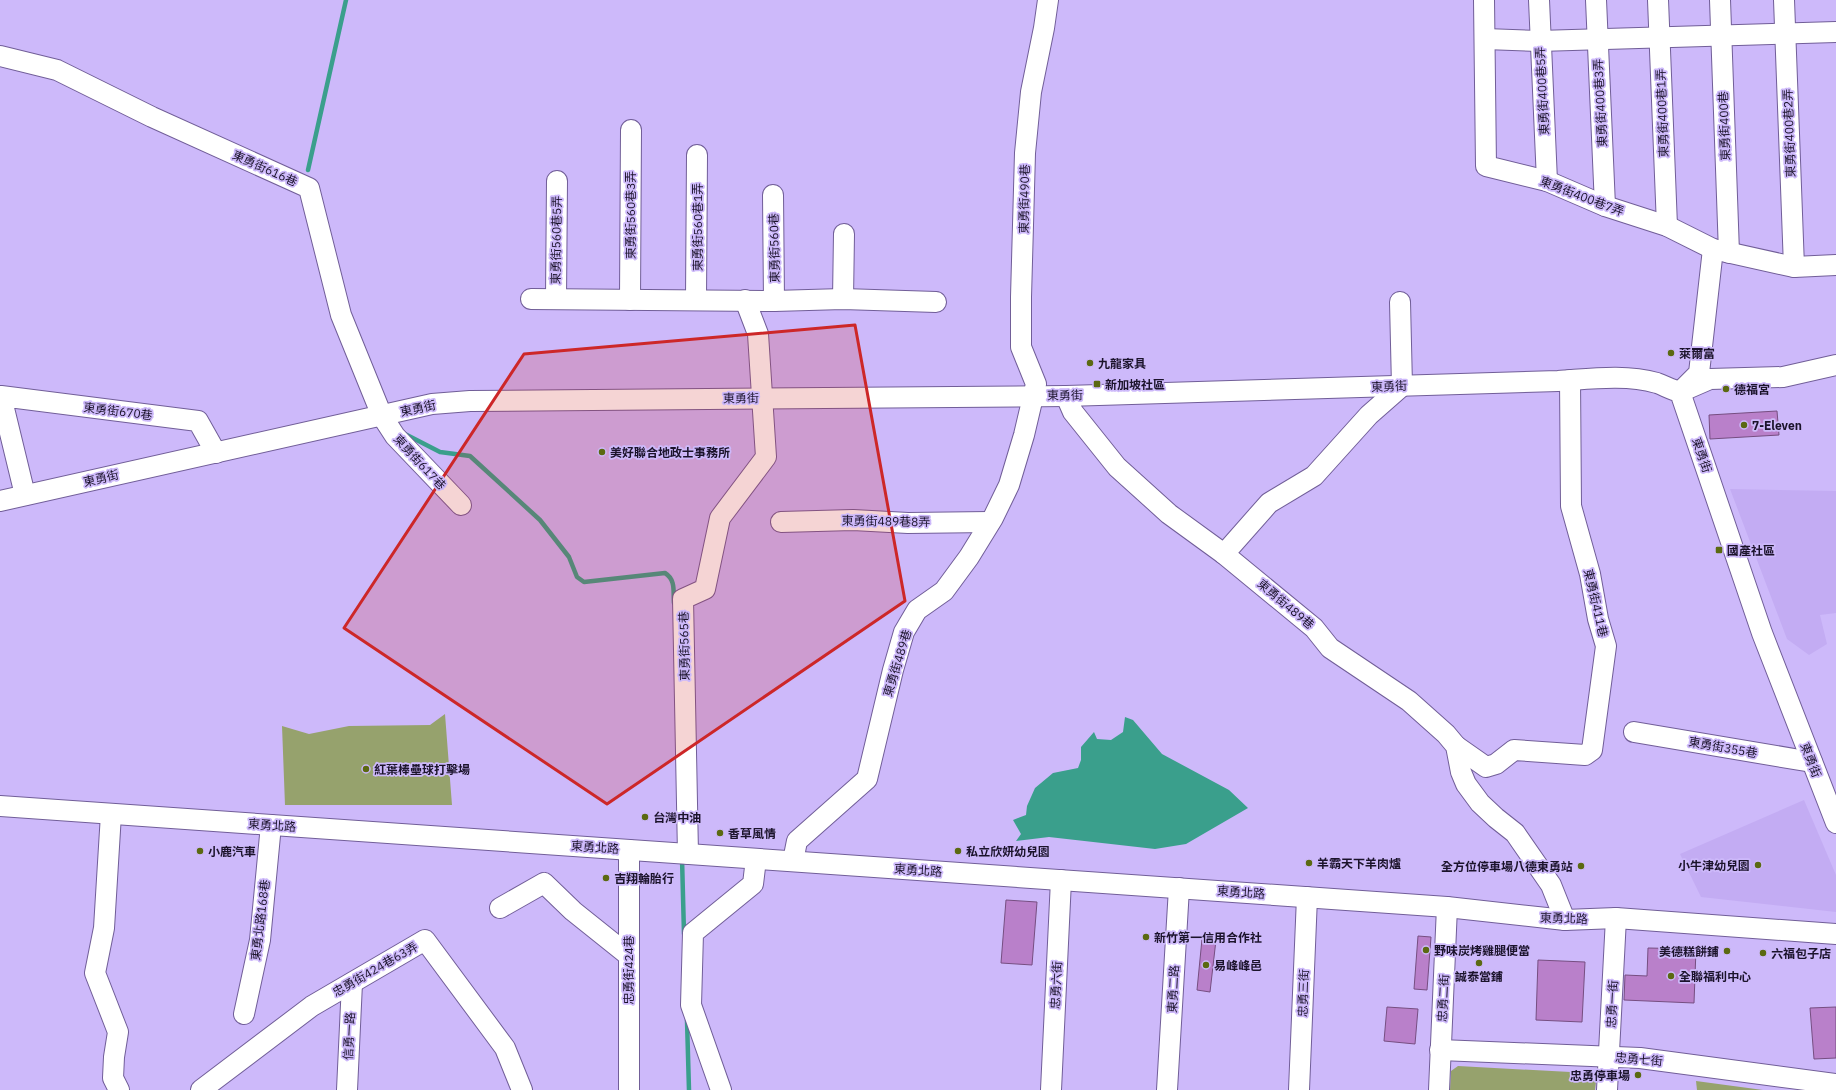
<svg xmlns="http://www.w3.org/2000/svg" width="1836" height="1090" font-family="'IBM Plex Sans','Noto Sans TC',sans-serif">
<style>
.built{fill:#c3acf3}
.green{fill:#96a26d}
.water{fill:#3a9f8c}
.lines{fill:none;stroke-linecap:round;stroke-linejoin:round}
.stream{stroke:#3a9f8c;stroke-width:4.5}
.building{fill:#b980ca;stroke:#764e81}
.minor-casing{stroke:#715e98;stroke-width:22}
.minor{stroke:#fff;stroke-width:20}
.marked{fill:#cd2728;fill-opacity:0.2;stroke:#cd2728;stroke-width:3;stroke-linejoin:round}
.poi-dot{fill:#5b6911;stroke:#cdb9fa;stroke-width:1.5}
.labels{text-anchor:middle;dominant-baseline:central;stroke-width:3.5;stroke-linejoin:round;paint-order:stroke}
.street-label{font-size:12px;fill:#1b132b;stroke:#cdb9fa}
.poi-label{font-size:12px;font-weight:bold;fill:#1b132b;stroke:#cdb9fa;text-anchor:start}
</style>
<rect width="100%" height="100%" fill="#cdb9fa"/>
<g class="built">
<polygon points="1730,489 1836,491 1836,613 1820,615 1827,644 1809,655 1787,639"/>
<polygon points="1804,800 1836,875 1836,912 1701,897 1680,854"/>
</g>
<g class="green">
<polygon points="445,714 452,805 285,805 282,726 309,734 349,726 430,725"/>
<polygon points="1458,1066 1589,1073 1596,1082 1595,1090 1450,1090 1451,1071"/>
<polygon points="1696,1081 1763,1090 1697,1090"/>
</g>
<polygon class="water" points="1125,717 1133,720 1162,754 1229,790 1248,808 1186,844 1155,849 1049,837 1016,841 1021,834 1013,820 1026,815 1027,806 1035,788 1053,773 1078,768 1081,760 1081,747 1094,732 1097,739 1111,740 1123,732"/>
<g class="lines">
<g class="stream">
<polyline points="308,170 346,0"/>
<path d="M403,433L440,452L470,456L540,520L569,557L577,577L584,582L665,573C676,580 673,591 674,603"/>
<polyline points="682,858 684,934"/>
<polyline points="687,1020 689,1090"/>
</g>
</g>
<g class="building">
<polygon points="1777,411 1779,435 1710,439 1709,415"/>
<polygon points="1006,900 1037,902 1032,965 1001,963"/>
<polygon points="1418,936 1431,937 1427,990 1414,989"/>
<polygon points="1202,939 1216,940 1210,992 1197,990"/>
<polygon points="1648,948 1696,949 1694,1003 1624,1000 1625,975 1647,976"/>
<polygon points="1538,960 1585,962 1582,1022 1536,1020"/>
<polygon points="1387,1007 1418,1009 1415,1044 1384,1041"/>
<polygon points="1836,1007 1836,1058 1814,1059 1810,1008"/>
</g>
<g class="lines">
<defs>
<g id="minor">
<polyline points="1484,0 1486,166 1547,181 1605,206 1667,226 1713,249 1794,267 1836,265"/>
<polyline points="1539,0 1547,181"/>
<polyline points="1596,0 1605,206"/>
<polyline points="1658,0 1667,226"/>
<polyline points="1720,0 1729,253"/>
<polyline points="1784,0 1794,267"/>
<polyline points="1485,39 1539,41 1836,32"/>
<polyline points="0,56 57,70 152,117 309,188 341,315 382,416 395,436 461,505"/>
<polyline points="773,195 774,301"/>
<polyline points="531,299 774,301 843,299 936,302"/>
<polyline points="556,299 557,181"/>
<polyline points="696,299 697,155"/>
<polyline points="843,299 844,234"/>
<polyline points="630,300 631,130"/>
<polyline points="1400,302 1402,386 1369,415 1314,476 1269,503 1224,554 1314,628 1330,648 1409,701 1446,734 1456,746 1461,772 1466,784 1480,803 1496,818 1515,833 1551,885 1565,920"/>
<polyline points="1683,389 1699,373 1713,249"/>
<polyline points="1680,392 1710,379 1783,377 1836,365"/>
<polyline points="1066,396 1073,412 1117,467 1169,514 1224,554"/>
<polyline points="25,495 1,396 198,421 216,453"/>
<path d="M0,501L432,404L470,401L1066,396L1558,381C1590,379 1625,374 1657,383C1665,386 1672,390 1680,392L1762,633L1836,823"/>
<polyline points="781,522 853,520 908,523 990,522"/>
<polyline points="1634,732 1812,762"/>
<polyline points="1456,746 1486,767 1496,764 1514,750 1585,755 1592,750 1606,646 1598,619 1590,574 1571,506 1570,380"/>
<polyline points="0,806 1447,907 1565,920 1616,918 1836,934"/>
<polyline points="111,814 104,928 95,973 118,1032 114,1057 113,1078 119,1090"/>
<polyline points="688,854 683,599 705,589 720,518 766,457 758,334 745,300"/>
<polyline points="793,861 797,841 867,779 893,670 904,632 917,610 944,591 969,557 993,518 1009,485 1024,435 1036,384 1021,347 1021,297 1025,153 1031,92 1044,28 1048,0"/>
<polyline points="500,908 544,883 573,911 628,955"/>
<polyline points="244,1014 260,940 271,825"/>
<polyline points="1440,1050 1640,1058 1836,1084"/>
<polyline points="201,1090 312,1006 425,940 505,1048 522,1090"/>
<polyline points="347,1090 352,983"/>
<polyline points="629,1090 629,850"/>
<polyline points="721,1090 691,1005 693,933 753,884 756,859"/>
<polyline points="1051,1090 1061,880"/>
<polyline points="1167,1090 1179,888"/>
<polyline points="1299,1090 1307,897"/>
<polyline points="1439,1090 1447,907"/>
<polyline points="1607,1090 1616,918"/>
</g>
</defs>
<use href="#minor" class="minor-casing"/>
<use href="#minor" class="minor"/>
</g>
<path class="marked" d="M855,325L905,601L607,804L344,628L524,354Z"/>
<g class="poi-dot">
<circle cx="1671" cy="353" r="4"/>
<circle cx="1090" cy="363" r="4"/>
<rect x="1093" y="380" width="8" height="8" rx="2"/>
<circle cx="1726" cy="389" r="4"/>
<circle cx="1744" cy="425" r="4"/>
<circle cx="602" cy="452" r="4"/>
<rect x="1715" y="546" width="8" height="8" rx="2"/>
<circle cx="366" cy="769" r="4"/>
<circle cx="645" cy="817" r="4"/>
<circle cx="720" cy="833" r="4"/>
<circle cx="200" cy="851" r="4"/>
<circle cx="958" cy="851" r="4"/>
<circle cx="1309" cy="863" r="4"/>
<circle cx="1758" cy="865" r="4"/>
<circle cx="1581" cy="866" r="4"/>
<circle cx="606" cy="878" r="4"/>
<circle cx="1146" cy="937" r="4"/>
<circle cx="1426" cy="950" r="4"/>
<circle cx="1727" cy="951" r="4"/>
<circle cx="1763" cy="953" r="4"/>
<circle cx="1479" cy="963" r="4"/>
<circle cx="1206" cy="965" r="4"/>
<circle cx="1671" cy="976" r="4"/>
<circle cx="1638" cy="1075" r="4"/>
</g>
<g class="labels">
<g class="street-label">
<text transform="translate(1542 91) rotate(-93)">東勇街400巷5弄</text>
<text transform="translate(1600 103) rotate(-93)">東勇街400巷3弄</text>
<text transform="translate(1662 113) rotate(-92)">東勇街400巷1弄</text>
<text transform="translate(1724 126) rotate(-92)">東勇街400巷</text>
<text transform="translate(1789 133) rotate(-92)">東勇街400巷2弄</text>
<text transform="translate(265 168) rotate(24)">東勇街616巷</text>
<text transform="translate(1582 196) rotate(21)">東勇街400巷7弄</text>
<text transform="translate(1024 199) rotate(-89)">東勇街490巷</text>
<text transform="translate(630 215) rotate(-90)">東勇街560巷3弄</text>
<text transform="translate(697 227) rotate(-90)">東勇街560巷1弄</text>
<text transform="translate(556 240) rotate(-89)">東勇街560巷5弄</text>
<text transform="translate(774 248) rotate(-91)">東勇街560巷</text>
<text transform="translate(1389 386) rotate(-2)">東勇街</text>
<text transform="translate(1065 395) rotate(-1)">東勇街</text>
<text transform="translate(741 398) rotate(-1)">東勇街</text>
<text transform="translate(418 408) rotate(-12)">東勇街</text>
<text transform="translate(118 411) rotate(7)">東勇街670巷</text>
<text transform="translate(1702 455) rotate(71)">東勇街</text>
<text transform="translate(420 462) rotate(47)">東勇街617巷</text>
<text transform="translate(101 478) rotate(-13)">東勇街</text>
<text transform="translate(886 521) rotate(1)">東勇街489巷8弄</text>
<text transform="translate(1596 603) rotate(77)">東勇街411巷</text>
<text transform="translate(1286 604) rotate(40)">東勇街489巷</text>
<text transform="translate(684 646) rotate(-91)">東勇街565巷</text>
<text transform="translate(897 663) rotate(-73)">東勇街489巷</text>
<text transform="translate(1723 747) rotate(10)">東勇街355巷</text>
<text transform="translate(1811 760) rotate(69)">東勇街</text>
<text transform="translate(272 825) rotate(4)">東勇北路</text>
<text transform="translate(595 847) rotate(4)">東勇北路</text>
<text transform="translate(918 870) rotate(4)">東勇北路</text>
<text transform="translate(1241 892) rotate(4)">東勇北路</text>
<text transform="translate(1564 918) rotate(2)">東勇北路</text>
<text transform="translate(260 920) rotate(-83)">東勇北路168巷</text>
<text transform="translate(375 969) rotate(-30)">忠勇街424巷63弄</text>
<text transform="translate(628 970) rotate(-90)">忠勇街424巷</text>
<text transform="translate(1056 985) rotate(-87)">忠勇六街</text>
<text transform="translate(1173 989) rotate(-87)">東勇二路</text>
<text transform="translate(1303 993) rotate(-88)">忠勇三街</text>
<text transform="translate(1443 998) rotate(-87)">忠勇二街</text>
<text transform="translate(1612 1004) rotate(-87)">忠勇一街</text>
<text transform="translate(349 1036) rotate(-87)">信勇一路</text>
<text transform="translate(1639 1059) rotate(5)">忠勇七街</text>
</g>
<g class="poi-label">
<text x="1679" y="353">萊爾富</text>
<text x="1098" y="363">九龍家具</text>
<text x="1105" y="384">新加坡社區</text>
<text x="1734" y="389">德福宮</text>
<text x="1752" y="425">7-Eleven</text>
<text x="610" y="452">美好聯合地政士事務所</text>
<text x="1727" y="550">國產社區</text>
<text x="374" y="769">紅葉棒壘球打擊場</text>
<text x="653" y="817">台灣中油</text>
<text x="728" y="833">香草風情</text>
<text x="208" y="851">小鹿汽車</text>
<text x="966" y="851">私立欣妍幼兒園</text>
<text x="1317" y="863">羊霸天下羊肉爐</text>
<text x="1750" y="865" text-anchor="end">小牛津幼兒園</text>
<text x="1573" y="866" text-anchor="end">全方位停車場八德東勇站</text>
<text x="614" y="878">吉翔輪胎行</text>
<text x="1154" y="937">新竹第一信用合作社</text>
<text x="1434" y="950">野味炭烤雞腿便當</text>
<text x="1719" y="951" text-anchor="end">美德糕餅鋪</text>
<text x="1771" y="953">六福包子店</text>
<text x="1214" y="965">易峰峰邑</text>
<text x="1479" y="976" text-anchor="middle">誠泰當鋪</text>
<text x="1679" y="976">全聯福利中心</text>
<text x="1630" y="1075" text-anchor="end">忠勇停車場</text>
</g>
</g>
</svg>
